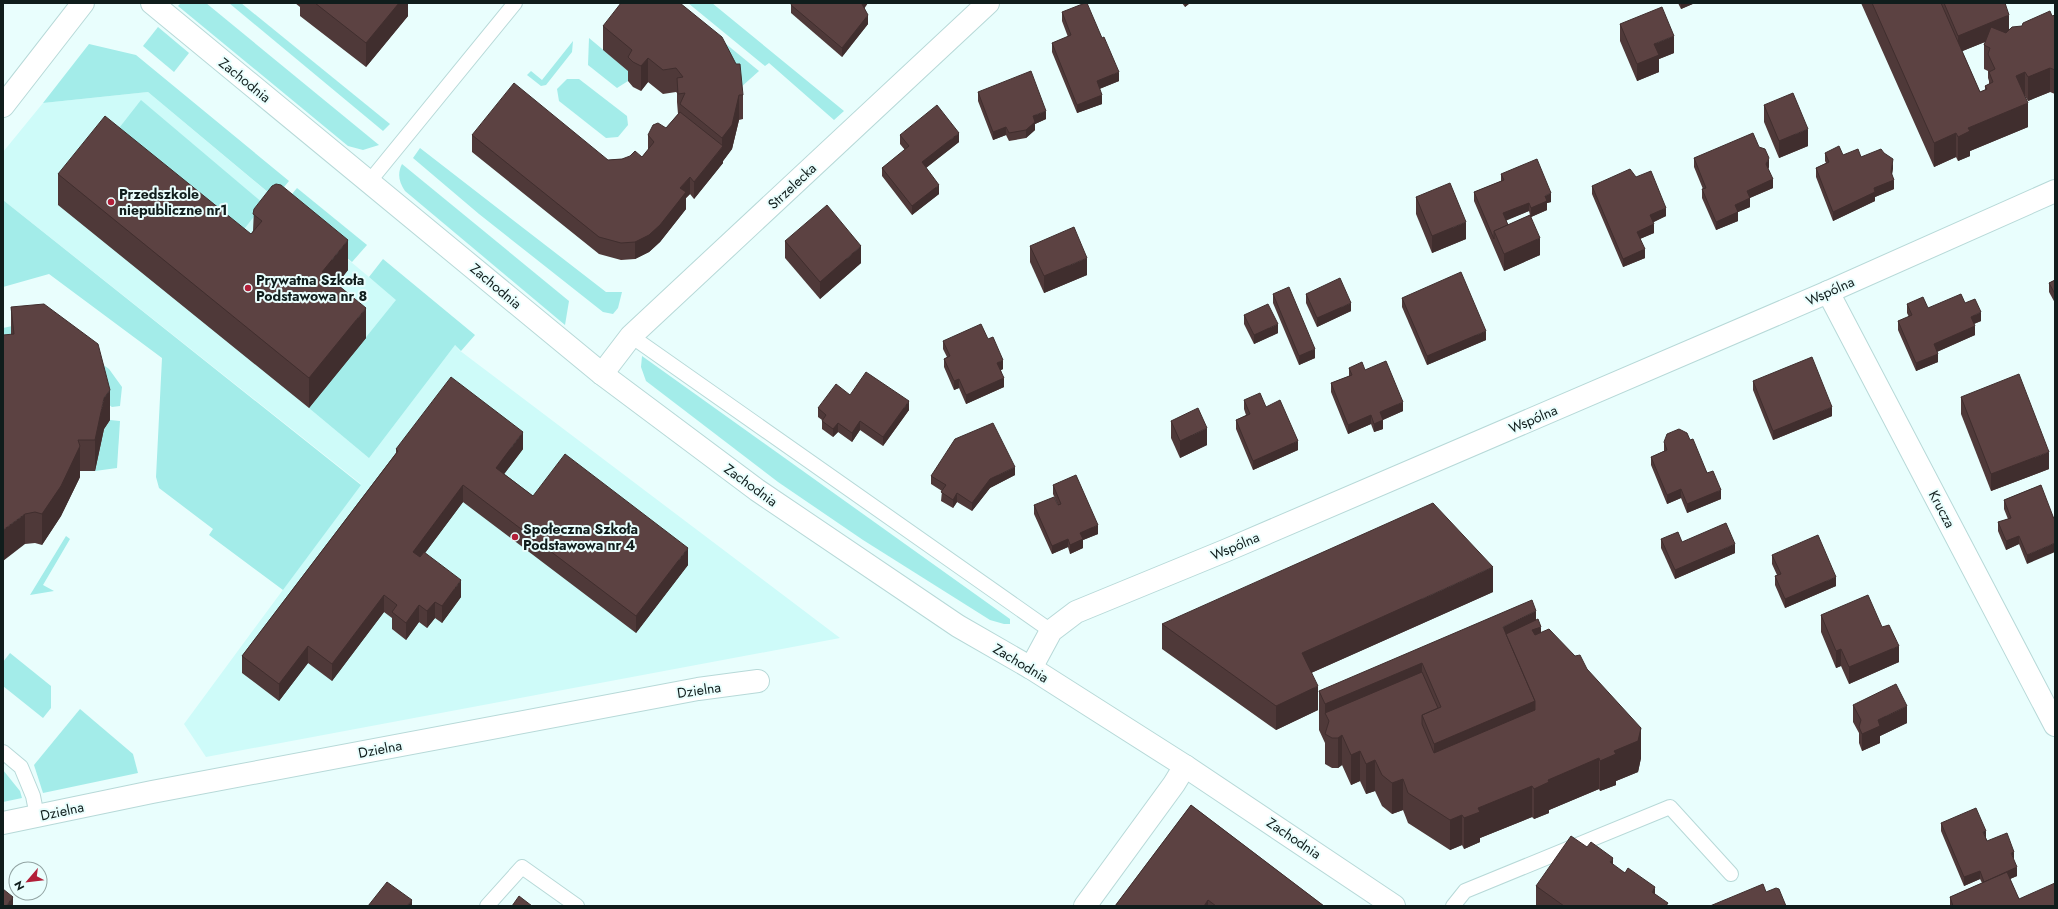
<svg xmlns="http://www.w3.org/2000/svg" width="2058" height="909" font-family="Jost,sans-serif">
<style>
.built{fill:#cefbf9}
.green{fill:#a3ece9}
.lines{fill:none;stroke-linecap:round;stroke-linejoin:round}
.service-casing{stroke:#b7d9d8;stroke-width:16}
.minor-casing{stroke:#b7d9d8;stroke-width:24}
.service{stroke:#fff;stroke-width:14}
.minor{stroke:#fff;stroke-width:22}
.wall{fill:#4f3939;fill-rule:evenodd}
.shaded-wall{fill:#402e2e}
.building{fill:#5c4242;stroke:#402e2e}
.poi-dot{fill:#b21f39;stroke:#e9fefd;stroke-width:1.5}
.labels{text-anchor:middle;dominant-baseline:central;stroke-width:4;stroke-linejoin:round;paint-order:stroke}
.street-label{font-size:14px;fill:#101d1c;stroke:#e9fefd}
.poi-label{font-size:14px;font-weight:bold;fill:#101d1c;stroke:#e9fefd;text-anchor:start}
</style>
<rect width="100%" height="100%" fill="#e9fefd"/>
<polygon class="built" points="148,92 369,277 455,345 459,350 840,638 206,757 184,724 361,484 3,200 3,152 43,103"/>
<g class="green">
<polygon points="181,3 206,3 379,145 363,150 348,146 178,6"/>
<polygon points="229,3 241,3 390,124 383,131"/>
<polygon points="676,3 759,71 740,88"/>
<polygon points="688,3 712,3 844,111 834,120 769,63 765,66"/>
<polygon points="158,27 189,53 174,72 143,46"/>
<polygon points="589,38 632,74 628,81 617,88 588,65"/>
<polygon points="573,41 572,52 546,85 541,86 527,75 531,71 542,80"/>
<polygon points="89,44 136,55 289,181 275,198 148,92 43,103"/>
<polygon points="567,79 579,79 627,116 628,125 618,137 606,138 559,101 557,89"/>
<polygon points="141,100 264,204 230,247 105,146"/>
<polygon points="420,148 606,292 622,292 618,308 613,314 603,312 479,214 413,158"/>
<path d="M402,164L569,301L565,325L405,191C399,182 397,174 402,164Z"/>
<polygon points="297,188 367,245 352,262 283,205"/>
<polygon points="3,200 361,485 283,590 209,535 213,529 159,488 156,477 162,358 49,274 3,287"/>
<polygon points="383,259 475,335 461,351 455,345 369,458 309,408 396,300 369,277"/>
<polygon points="40,320 45,322 109,369 122,387 120,406 112,407 105,402 3,358 3,328"/>
<polygon points="642,356 1010,619 1010,624 1004,624 990,620 863,540 778,482 646,381 641,367"/>
<polygon points="110,420 120,421 117,468 95,471 104,429"/>
<polygon points="66,536 70,539 43,585 54,591 30,595"/>
<polygon points="10,653 51,686 51,708 43,718 3,686 3,662"/>
<polygon points="80,709 133,754 138,773 43,793 34,765"/>
<polygon points="3,770 20,791 22,798 3,802"/>
</g>
<g class="lines">
<defs>
<g id="service">
<polyline points="369,182 515,3"/>
<polyline points="631,336 1051,631"/>
<polyline points="3,752 21,767 33,796 37,816"/>
<polyline points="487,906 522,867 577,906"/>
<polyline points="1453,906 1465,891 1670,807 1731,874"/>
</g>
<g id="minor">
<polyline points="152,3 602,374 757,490 958,626 1031,668 1185,766 1394,906"/>
<polyline points="3,106 83,3"/>
<polyline points="1828,292 2055,725"/>
<polyline points="602,374 631,336 988,3"/>
<polyline points="1031,668 1051,631 1076,612 1227,550 1828,292 2055,191"/>
<polyline points="3,823 152,792 698,689 758,681"/>
<polyline points="1085,906 1174,784 1185,766"/>
</g>
</defs>
<use href="#service" class="service-casing"/>
<use href="#minor" class="minor-casing"/>
<use href="#service" class="service"/>
<use href="#minor" class="minor"/>
</g>
<g class="wall">
<polygon points="295,3 408,3 408,16 366,67 300,16 300,7"/>
<polygon points="1182,3 1190,3 1185,7"/>
<polygon points="1678,3 1695,3 1681,9"/>
<path d="M1861,3H2005L2009,29L2022,26L2055,15V94L2050,92L2028,101L2025,96L2028,127L1970,151V156L1958,161L1956,157L1934,167ZM1985,42L1984,45V69L1988,71V78L1989,81V84L1985,86V90L1980,92L1962,51Z"/>
<polygon points="791,5 864,9 868,24 842,57 791,13"/>
<polygon points="1062,12 1119,81 1099,89 1102,104 1077,113 1052,52 1052,43 1068,37 1062,21"/>
<polygon points="1620,24 1674,53 1659,59 1659,72 1637,81 1620,41"/>
<polygon points="603,26 743,95 743,119 739,120 732,149 723,161 723,163 694,199 690,194 686,198 686,209 660,242 649,252 635,259 621,260 599,254 472,152 472,135 608,160 622,159 642,157 648,150 648,135 666,128 678,114 677,102 677,93 676,92 663,94 648,82 641,91 633,87 628,81 628,71 603,50"/>
<polygon points="978,92 1046,119 1035,124 1035,130 1026,138 1009,141 1006,135 993,140 978,101"/>
<polygon points="1764,105 1808,146 1779,158 1764,122"/>
<polygon points="900,135 959,142 926,168 939,194 912,215 882,176 882,168 905,150 900,144"/>
<polygon points="1759,147 1769,167 1768,169 1773,188 1750,198 1750,207 1738,212 1738,221 1716,230 1702,198 1702,189 1703,189 1694,167 1694,158"/>
<polygon points="1825,153 1861,157 1884,153 1893,168 1892,174 1894,189 1875,197 1875,201 1833,221 1816,177 1816,168 1826,163 1825,161"/>
<polygon points="58,174 251,234 253,231 254,209 348,270 337,284 366,338 309,408 58,205"/>
<path d="M1501,174L1551,202L1547,203V210L1531,217L1540,255L1504,271L1474,201V192L1501,181ZM1529,211L1530,215L1508,225L1506,220Z"/>
<polygon points="1636,177 1666,216 1653,222 1654,233 1640,239 1645,258 1623,267 1592,194 1592,186"/>
<polygon points="1416,197 1466,239 1432,253 1416,214"/>
<polygon points="785,241 861,263 820,299 785,258"/>
<polygon points="1030,246 1087,275 1044,293 1030,262"/>
<polygon points="2055,280 2055,303 2049,292 2049,283"/>
<polygon points="1273,294 1315,358 1299,365 1273,303"/>
<polygon points="1306,294 1351,311 1317,327 1306,303"/>
<polygon points="1402,298 1486,340 1427,365 1402,307"/>
<polygon points="1965,303 1981,321 1974,324 1975,335 1937,352 1938,362 1916,371 1898,330 1898,321 1909,317 1907,313 1907,304 1928,308"/>
<polygon points="11,307 110,420 104,429 95,471 80,471 80,477 61,516 42,545 35,543 25,544 11,334"/>
<polygon points="1244,315 1278,333 1254,344 1244,324"/>
<polygon points="988,339 1003,369 1001,370 1004,387 966,404 959,388 954,390 944,367 944,359 947,357 943,349 943,341"/>
<polygon points="1349,368 1365,370 1403,411 1383,420 1383,429 1374,432 1371,424 1348,434 1331,392 1331,383 1349,376"/>
<polygon points="1753,381 1832,416 1773,440 1753,390"/>
<polygon points="850,395 909,410 883,446 860,430 852,442 838,432 833,437 822,429 822,420 818,417 818,408"/>
<polygon points="1961,397 2049,469 1991,491 1961,414"/>
<polygon points="1244,400 1266,407 1298,450 1253,470 1236,429 1236,420 1246,415 1244,409"/>
<polygon points="1171,421 1207,445 1180,458 1171,438"/>
<polygon points="1690,440 1721,499 1687,513 1681,498 1667,504 1651,465 1651,457 1664,451 1664,442"/>
<polygon points="396,449 523,449 504,474 533,496 688,565 636,633 463,502 425,553 461,597 442,623 435,618 427,628 419,622 406,640 392,629 392,618 384,612 332,681 308,663 279,701 242,673 242,656 396,453"/>
<polygon points="1015,475 990,488 972,511 957,502 953,508 941,501 942,491 931,484 931,476"/>
<polygon points="1053,485 1098,534 1083,540 1083,548 1070,554 1068,547 1052,554 1034,514 1034,505 1058,505 1053,494"/>
<polygon points="2041,485 2027,564 2019,544 2006,550 1998,531 1998,522 2008,519 2004,509 2004,500"/>
<polygon points="1661,539 1682,542 1735,553 1675,579 1661,548"/>
<polygon points="1772,555 1836,586 1785,608 1775,585 1775,576 1777,575 1772,564"/>
<polygon points="1493,592 1311,673 1318,710 1276,730 1162,649 1162,624"/>
<polygon points="1821,615 1882,627 1899,662 1849,684 1841,666 1836,668 1821,632"/>
<polygon points="1536,620 1541,633 1587,669 1641,758 1638,772 1616,781 1616,785 1600,791 1599,789 1549,810 1549,813 1534,819 1532,817 1480,838 1480,842 1464,849 1462,845 1450,850 1408,823 1403,810 1392,814 1382,806 1375,791 1366,794 1360,781 1351,785 1342,765 1338,768 1332,768 1325,764 1325,743 1319,730 1319,691"/>
<polygon points="1853,705 1907,723 1880,736 1880,743 1862,751 1859,743 1859,733 1853,722"/>
<polygon points="1191,805 1324,906 1115,906"/>
<polygon points="1941,823 1986,838 1987,841 2014,860 2017,876 2010,879 2019,899 2055,906 1950,906 1950,897 1982,883 1980,879 1964,886 1941,831"/>
<polygon points="1613,865 1655,894 1668,906 1536,906 1536,886"/>
</g>
<g class="shaded-wall">
<polygon points="399,3 408,3 408,16 366,67 366,43"/>
<polygon points="862,3 868,3 862,12"/>
<polygon points="1185,3 1190,3 1185,7"/>
<polygon points="1681,3 1695,3 1681,9"/>
<polygon points="868,15 868,24 842,57 842,48"/>
<polygon points="2009,15 2009,32 1958,53 1958,36"/>
<polygon points="1674,36 1674,53 1659,59 1659,72 1637,81 1637,64 1654,44"/>
<polygon points="648,58 648,82 641,91 641,66"/>
<polygon points="2050,68 2050,92 2028,101 2028,77"/>
<polygon points="1119,72 1119,81 1097,90 1097,81"/>
<polygon points="2025,72 2025,96 2016,100 2016,76"/>
<polygon points="739,95 739,120 732,149 723,161 723,163 694,199 694,182 722,148 722,138"/>
<polygon points="1102,95 1102,104 1077,113 1077,105"/>
<polygon points="2028,103 2028,127 1970,151 1970,156 1958,161 1958,137 1968,128"/>
<polygon points="1046,111 1046,119 1035,124 1035,130 1026,138 1026,130 1033,116"/>
<polygon points="1006,127 1006,135 993,140 993,132"/>
<polygon points="1808,129 1808,146 1779,158 1779,141"/>
<polygon points="959,133 959,142 922,171 922,162"/>
<polygon points="1956,133 1956,157 1934,167 1934,143"/>
<polygon points="1769,158 1769,167 1766,173 1766,164"/>
<polygon points="1893,159 1893,168 1891,181 1891,172"/>
<polygon points="690,177 690,194 686,198 686,209 660,242 649,252 635,259 635,242"/>
<polygon points="1773,179 1773,188 1747,199 1747,191"/>
<polygon points="1894,180 1894,189 1875,197 1875,201 1833,221 1833,212 1874,188"/>
<polygon points="939,185 939,194 912,215 912,206"/>
<polygon points="1551,193 1551,202 1547,203 1547,210 1531,217 1531,208 1545,196"/>
<polygon points="1750,198 1750,207 1738,212 1738,221 1716,230 1716,222 1735,205"/>
<polygon points="1529,203 1529,211 1503,222 1503,213"/>
<polygon points="1666,208 1666,216 1650,224 1650,215"/>
<polygon points="1466,222 1466,239 1432,253 1432,236"/>
<polygon points="1654,224 1654,233 1637,240 1637,232"/>
<polygon points="1540,238 1540,255 1504,271 1504,254"/>
<polygon points="348,240 348,270 322,303 322,272"/>
<polygon points="861,246 861,263 820,299 820,282"/>
<polygon points="1645,249 1645,258 1623,267 1623,259"/>
<polygon points="1087,258 1087,275 1044,293 1044,276"/>
<polygon points="1351,303 1351,311 1317,327 1317,318"/>
<polygon points="366,308 366,338 309,408 309,378"/>
<polygon points="1981,312 1981,321 1971,325 1971,317"/>
<polygon points="1278,324 1278,333 1254,344 1254,335"/>
<polygon points="1975,326 1975,335 1934,353 1934,344"/>
<polygon points="1486,331 1486,340 1427,365 1427,356"/>
<polygon points="1315,349 1315,358 1299,365 1299,356"/>
<polygon points="1938,354 1938,362 1916,371 1916,363"/>
<polygon points="1003,360 1003,369 997,372 997,363"/>
<polygon points="1004,378 1004,387 966,404 966,395"/>
<polygon points="959,379 959,388 954,390 954,381"/>
<polygon points="110,390 110,420 104,429 95,471 95,440 104,398"/>
<polygon points="909,401 909,410 883,446 883,437"/>
<polygon points="1403,402 1403,411 1380,421 1380,412"/>
<polygon points="1832,407 1832,416 1773,440 1773,431"/>
<polygon points="1371,415 1371,424 1348,434 1348,425"/>
<polygon points="1383,420 1383,429 1374,432 1374,424"/>
<polygon points="860,421 860,430 852,442 852,433"/>
<polygon points="838,423 838,432 833,437 833,429"/>
<polygon points="1207,428 1207,445 1180,458 1180,441"/>
<polygon points="523,432 523,449 496,485 496,468"/>
<polygon points="1298,441 1298,450 1253,470 1253,461"/>
<polygon points="80,446 80,477 61,516 42,545 42,514"/>
<polygon points="2049,452 2049,469 1991,491 1991,474"/>
<polygon points="1015,467 1015,475 990,488 972,511 972,503 990,479"/>
<polygon points="463,485 463,502 413,569 413,552"/>
<polygon points="1681,489 1681,498 1667,504 1667,495"/>
<polygon points="1721,490 1721,499 1687,513 1687,504"/>
<polygon points="957,493 957,502 953,508 953,500"/>
<polygon points="25,514 25,544 3,561 3,530"/>
<polygon points="1098,525 1098,534 1083,540 1083,548 1070,554 1070,545 1080,533"/>
<polygon points="2019,536 2019,544 2006,550 2006,541"/>
<polygon points="1068,539 1068,547 1052,554 1052,546"/>
<polygon points="2055,543 2055,552 2027,564 2027,555"/>
<polygon points="1735,544 1735,553 1675,579 1675,570"/>
<polygon points="688,548 688,565 636,633 636,616"/>
<polygon points="1493,567 1493,592 1302,677 1302,653"/>
<polygon points="1836,577 1836,586 1785,608 1785,599"/>
<polygon points="461,580 461,597 442,623 442,606"/>
<polygon points="384,595 384,612 332,681 332,664"/>
<polygon points="435,602 435,618 427,628 427,611"/>
<polygon points="419,605 419,622 406,640 406,623"/>
<polygon points="1536,611 1536,629 1541,627 1541,657 1514,661 1503,627"/>
<polygon points="308,646 308,663 279,701 279,684"/>
<polygon points="1899,646 1899,662 1849,684 1849,667"/>
<polygon points="1841,649 1841,666 1836,668 1836,651"/>
<polygon points="1422,663 1422,703 1342,735 1342,765 1338,768 1338,738 1325,713 1325,704"/>
<polygon points="1318,686 1318,710 1276,730 1276,706"/>
<polygon points="1535,701 1535,740 1434,783 1434,744"/>
<polygon points="1907,706 1907,723 1880,736 1880,743 1862,751 1862,734 1878,720"/>
<polygon points="1641,728 1641,758 1638,772 1616,781 1616,785 1600,791 1600,761 1614,751"/>
<polygon points="1360,751 1360,781 1351,785 1351,755"/>
<polygon points="1599,758 1599,789 1549,810 1549,813 1534,819 1534,789 1548,780"/>
<polygon points="1375,760 1375,791 1366,794 1366,764"/>
<polygon points="1403,779 1403,810 1392,814 1392,783"/>
<polygon points="1532,786 1532,817 1480,838 1480,842 1464,849 1464,818 1478,808"/>
<polygon points="1462,815 1462,845 1450,850 1450,820"/>
<polygon points="1986,831 1986,839 1983,832"/>
<polygon points="2014,852 2014,860 2011,853"/>
<polygon points="1613,858 1613,882 1610,862"/>
<polygon points="2017,867 2017,876 1984,890 1984,882"/>
<polygon points="1980,871 1980,879 1964,886 1964,877"/>
<polygon points="1655,887 1655,906 1652,892"/>
<polygon points="13,897 13,906 6,906"/>
<polygon points="412,900 412,906 407,906"/>
<polygon points="1208,900 1208,906 1204,906"/>
</g>
<g class="building">
<polygon points="315,3 399,3 366,43"/>
<polygon points="621,3 680,3 722,37 736,64 740,64 743,95 739,95 732,125 722,138 680,104 685,93 678,94 677,78 683,77 676,68 663,70 648,58 641,66 633,62 628,57 632,50 603,26"/>
<polygon points="792,3 862,3 862,4 868,15 842,48 791,5"/>
<polygon points="1085,3 1087,3 1102,38 1104,37 1119,72 1097,81 1102,95 1077,105 1052,43 1071,35 1062,12"/>
<polygon points="1872,3 1941,3 1980,92 1987,89 1985,86 1993,82 1989,72 1995,69 1988,54 1990,48 1984,45 1991,27 2006,33 2012,27 2022,26 2023,23 2050,11 2052,16 2055,15 2055,70 2050,68 2028,77 2025,72 2016,76 2028,103 1968,128 1970,131 1958,137 1956,133 1934,143"/>
<polygon points="1944,3 2005,3 2009,15 1958,36"/>
<polygon points="1662,7 1674,36 1654,44 1659,55 1637,64 1620,24"/>
<polygon points="1031,71 1046,111 1033,116 1035,122 1026,130 1009,133 1006,127 993,132 978,92"/>
<polygon points="514,83 608,160 622,159 630,156 635,151 642,157 654,142 648,135 653,125 658,123 666,128 680,112 723,146 694,182 690,177 680,188 686,192 660,225 649,235 635,242 621,243 599,237 472,135"/>
<polygon points="1793,93 1808,129 1779,141 1764,105"/>
<polygon points="937,105 959,133 922,162 939,185 912,206 882,168 909,146 900,135"/>
<polygon points="105,116 251,234 262,221 253,214 254,209 272,186 276,184 281,185 348,240 322,272 366,308 309,378 58,174"/>
<polygon points="1753,133 1759,147 1765,149 1769,158 1766,164 1773,179 1747,191 1750,198 1735,205 1738,212 1716,222 1702,189 1706,188 1694,158"/>
<polygon points="1839,146 1843,155 1858,149 1861,157 1881,149 1884,153 1893,159 1891,172 1894,180 1874,188 1875,192 1833,212 1816,168 1829,162 1825,153"/>
<polygon points="1537,159 1551,193 1545,196 1547,201 1531,208 1529,203 1503,213 1508,225 1494,231 1494,239 1474,192 1504,180 1501,174"/>
<polygon points="1630,169 1636,177 1651,171 1666,208 1650,215 1654,224 1637,232 1645,249 1623,259 1592,186"/>
<polygon points="1450,183 1466,222 1432,236 1416,197"/>
<polygon points="827,205 861,246 820,282 785,241"/>
<polygon points="1530,215 1540,238 1504,254 1494,231"/>
<polygon points="1074,227 1087,258 1044,276 1030,246"/>
<polygon points="1461,272 1486,331 1427,356 1402,298"/>
<polygon points="1340,278 1351,303 1317,318 1306,294"/>
<polygon points="2055,280 2055,294 2049,283"/>
<polygon points="1289,287 1315,349 1299,356 1273,294"/>
<polygon points="1961,294 1965,303 1975,299 1981,312 1971,317 1975,326 1934,344 1938,354 1916,363 1898,321 1912,315 1907,304 1923,297 1928,308"/>
<polygon points="44,304 98,344 110,390 104,398 95,440 78,440 80,446 61,486 42,514 35,512 25,514 3,530 3,335 14,334 11,307"/>
<polygon points="1268,304 1278,324 1254,335 1244,315"/>
<polygon points="981,324 988,339 993,337 1003,360 997,363 1004,378 966,395 959,379 954,381 944,359 950,356 943,341"/>
<polygon points="1812,357 1832,407 1773,431 1753,381"/>
<polygon points="1386,361 1403,402 1380,412 1383,420 1374,424 1371,415 1348,425 1331,383 1352,375 1349,368 1362,362 1365,370"/>
<polygon points="866,372 909,401 883,437 860,421 852,433 838,423 833,429 822,421 826,415 818,408 836,384 850,395"/>
<polygon points="2019,374 2049,452 1991,474 1961,397"/>
<polygon points="451,377 523,432 496,468 533,496 565,454 688,548 636,616 463,485 413,552 420,557 424,552 461,580 442,606 435,602 427,611 419,605 406,623 392,612 397,605 384,595 332,664 308,646 279,684 242,656 398,451 396,449"/>
<polygon points="1260,393 1266,407 1280,400 1298,441 1253,461 1236,420 1250,414 1244,400"/>
<polygon points="1198,408 1207,428 1180,441 1171,421"/>
<polygon points="993,423 1015,467 990,479 972,503 957,493 953,500 941,492 946,485 931,476 955,439"/>
<polygon points="1679,429 1687,433 1690,440 1693,439 1707,473 1713,471 1721,490 1687,504 1681,489 1667,495 1651,457 1667,450 1664,442 1667,434"/>
<polygon points="1076,475 1098,525 1080,533 1083,539 1070,545 1068,539 1052,546 1034,505 1054,497 1058,505 1061,504 1053,485"/>
<polygon points="2041,485 2054,519 2055,518 2055,543 2027,555 2019,536 2006,541 1998,522 2011,518 2004,500"/>
<polygon points="1433,503 1493,567 1302,653 1318,686 1276,706 1162,624"/>
<polygon points="1726,523 1735,544 1675,570 1661,539 1678,532 1682,542"/>
<polygon points="1818,535 1836,577 1785,599 1775,576 1781,574 1772,555"/>
<polygon points="1868,595 1882,627 1889,625 1899,646 1849,667 1841,649 1836,651 1821,615"/>
<polygon points="1532,600 1536,611 1503,627 1535,701 1434,744 1422,715 1441,707 1422,663 1325,704 1319,691"/>
<polygon points="1538,619 1541,627 1532,630 1535,635 1549,629 1575,656 1580,655 1587,669 1641,728 1638,741 1614,751 1616,754 1600,761 1599,758 1548,780 1549,782 1534,789 1532,786 1478,808 1480,812 1464,818 1462,815 1450,820 1408,793 1403,779 1392,783 1382,775 1375,760 1366,764 1360,751 1351,755 1342,735 1338,738 1332,738 1325,734 1329,721 1325,713 1422,672 1438,708 1422,715 1422,724 1434,753 1535,710 1535,701 1506,634"/>
<polygon points="1896,684 1907,706 1878,720 1880,726 1862,734 1859,727 1861,720 1853,705"/>
<polygon points="1191,805 1324,906 1216,906 1208,900 1204,906 1115,906"/>
<polygon points="1976,808 1986,831 1983,832 1987,841 2007,833 2014,852 2011,853 2017,867 1984,882 1980,871 1964,877 1941,823"/>
<polygon points="1571,836 1587,847 1591,842 1613,858 1610,862 1625,873 1628,868 1655,887 1652,892 1668,903 1666,906 1564,906 1536,886"/>
<polygon points="2007,872 2019,899 2055,883 2055,906 1953,906 1950,897"/>
<polygon points="387,882 412,900 407,906 368,906"/>
<polygon points="1763,884 1766,892 1776,888 1779,889 1786,906 1710,906"/>
<polygon points="3,889 13,897 6,906 3,906"/>
<polygon points="519,896 532,906 512,906"/>
</g>
<g class="poi-dot">
<circle cx="111" cy="202" r="4"/>
<circle cx="248" cy="288" r="4"/>
<circle cx="515" cy="537" r="4"/>
</g>
<g class="labels">
<g class="street-label">
<text transform="translate(245 80) rotate(39)">Zachodnia</text>
<text transform="translate(792 186) rotate(-43)">Strzelecka</text>
<text transform="translate(496 286) rotate(40)">Zachodnia</text>
<text transform="translate(1830 291) rotate(-24)">Wspólna</text>
<text transform="translate(1533 419) rotate(-23)">Wspólna</text>
<text transform="translate(751 485) rotate(36)">Zachodnia</text>
<text transform="translate(1942 509) rotate(62)">Krucza</text>
<text transform="translate(1235 546) rotate(-23)">Wspólna</text>
<text transform="translate(1021 663) rotate(31)">Zachodnia</text>
<text transform="translate(699 690) rotate(-8)">Dzielna</text>
<text transform="translate(380 749) rotate(-11)">Dzielna</text>
<text transform="translate(62 811) rotate(-12)">Dzielna</text>
<text transform="translate(1294 838) rotate(34)">Zachodnia</text>
</g>
<g class="poi-label">
<text x="119" y="194">Przedszkole<tspan x="119" dy="16">niepubliczne nr1</tspan></text>
<text x="256" y="280">Prywatna Szkoła<tspan x="256" dy="16">Podstawowa nr 8</tspan></text>
<text x="523" y="529">Społeczna Szkoła<tspan x="523" dy="16">Podstawowa nr 4</tspan></text>
</g>
</g>
<rect width="2058" height="909" fill="none" stroke="#101d1c" stroke-width="8"/>
<g transform="translate(28 881) rotate(242)"><circle r="19" fill="#e9fefd" stroke="#92a4a3"/>
<path d="M0-3L7 15L0 10L-7 15Z" fill="#b21f39"/>
<text y="-6" font-size="11" font-weight="bold" text-anchor="middle" fill="#101d1c">N</text>
</g>
</svg>
